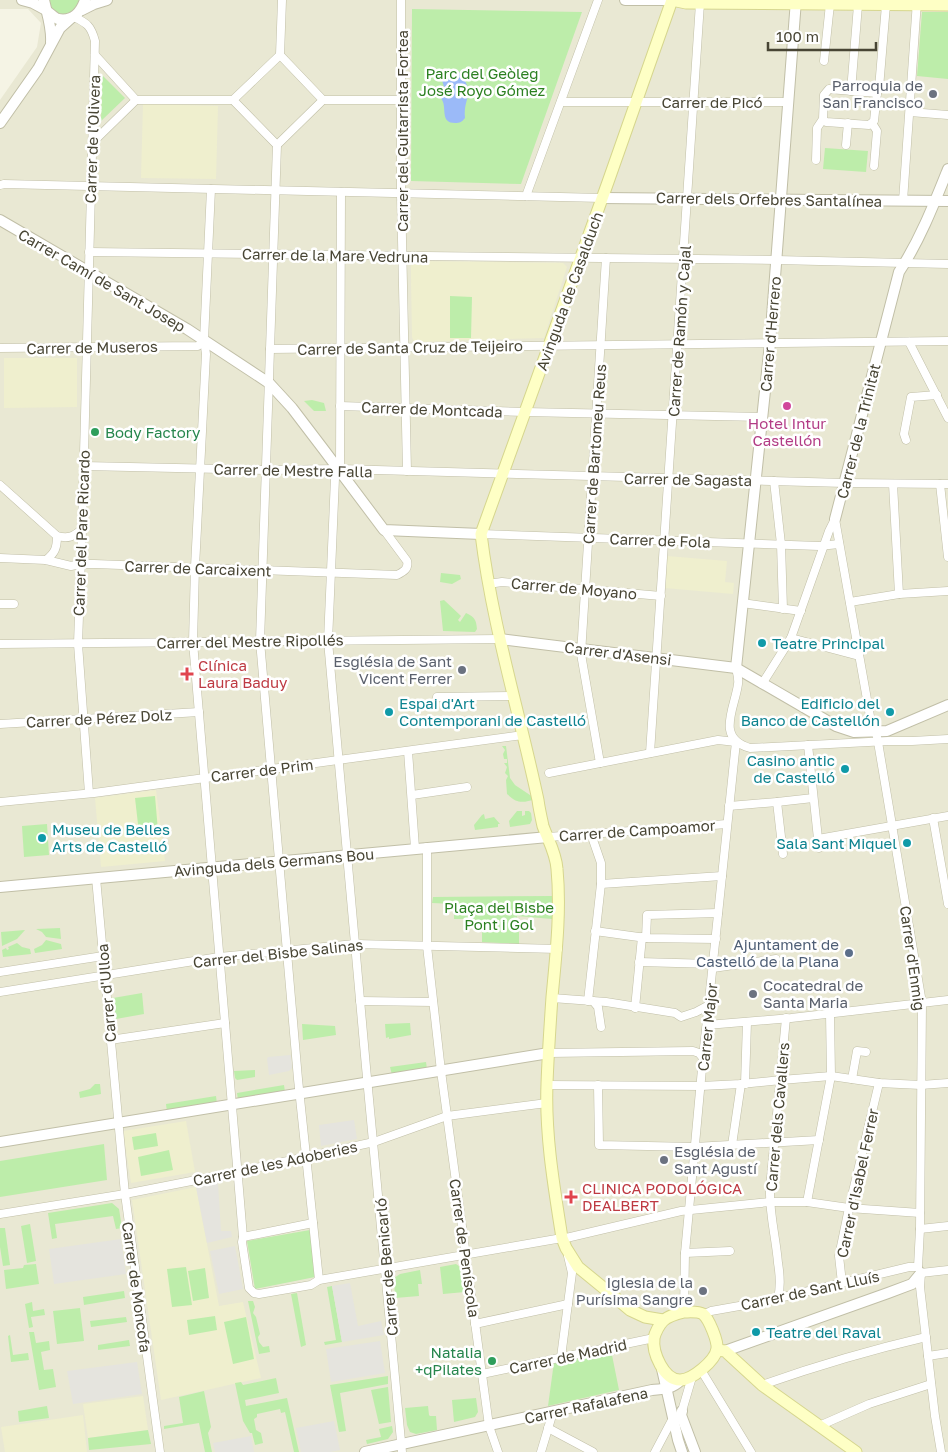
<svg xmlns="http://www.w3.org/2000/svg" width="948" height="1452" font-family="'Golos Text',sans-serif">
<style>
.residential{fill:#e9e8d3}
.education{fill:#efefce}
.green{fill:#bdedaa}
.parking{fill:#e5e4de}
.water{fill:#9bbaf8}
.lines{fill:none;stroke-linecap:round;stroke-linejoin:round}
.minor-casing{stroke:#c1bfa7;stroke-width:9}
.tertiary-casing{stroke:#c1bfa7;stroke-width:12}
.secondary-casing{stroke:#d6d68e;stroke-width:13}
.minor{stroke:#fff;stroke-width:8}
.tertiary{stroke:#fff;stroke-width:10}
.secondary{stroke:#feffc5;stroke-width:11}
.worship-dot{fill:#6b7280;stroke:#fff;stroke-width:2}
.hotel-dot{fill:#d1479c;stroke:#fff;stroke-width:2}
.leisure-dot{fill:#2e9e5b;stroke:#fff;stroke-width:2}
.culture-dot{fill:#0f9aa8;stroke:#fff;stroke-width:2}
.health-dot{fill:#e0444e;stroke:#fff;stroke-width:2}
.service-dot{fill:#5c6f8a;stroke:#fff;stroke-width:2}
.labels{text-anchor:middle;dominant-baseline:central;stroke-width:5;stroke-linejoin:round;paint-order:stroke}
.park-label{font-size:15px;fill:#2c8021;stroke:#fff}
.worship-label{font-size:15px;fill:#5b616d;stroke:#fff;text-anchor:end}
.street-label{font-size:15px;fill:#484534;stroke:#fff}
.hotel-label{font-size:15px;fill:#b23c85;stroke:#fff}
.leisure-label{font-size:15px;fill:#27864d;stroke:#fff;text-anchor:start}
.culture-label{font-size:15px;fill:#0d838f;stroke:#fff;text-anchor:start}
.health-label{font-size:15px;fill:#be3a42;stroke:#fff;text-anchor:start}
.service-label{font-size:15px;fill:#4e5e75;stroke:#fff;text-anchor:end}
</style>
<rect width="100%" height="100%" fill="#f5f4e5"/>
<polygon class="residential" points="0,0 948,0 948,1452 0,1452 0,100 37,47 41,23 28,9 0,9"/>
<g class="education">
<polygon points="143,104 218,106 216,179 141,178"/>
<polygon points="414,261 563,263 567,267 544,338 414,342 412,337 411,277 411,264"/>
<polygon points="4,358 77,358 77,407 4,408"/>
<polygon points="667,556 727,561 725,582 734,583 733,594 664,588"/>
<polygon points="156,790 165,861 101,867 95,798"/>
<polygon points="186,1121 195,1172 131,1183 123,1131"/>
<polygon points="196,1187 219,1306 243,1302 261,1378 161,1400 132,1200"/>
<polygon points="143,1396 148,1430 88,1438 83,1404"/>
<polygon points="83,1415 87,1452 5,1452 1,1427"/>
</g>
<g class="green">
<path d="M49,0H82C76,18 53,21 49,0Z"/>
<polygon points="412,9 582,12 521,184 411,181"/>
<polygon points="922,12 948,12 948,79 917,76"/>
<polygon points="102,75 125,98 101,121"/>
<polygon points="825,148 868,151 866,172 823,169"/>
<polygon points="450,296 472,297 471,338 450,338"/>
<polygon points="312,400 324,403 326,411 314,411 304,401"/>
<polygon points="441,573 460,575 461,579 452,584 440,582"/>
<path d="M444,600L461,616L458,620L460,622L466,613C475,617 476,620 477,629L475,632L443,631L440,601Z"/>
<path d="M502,746H506L510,778L515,785L536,799C522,803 518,804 507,794L506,780L508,776L505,773L507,767L504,763H507V759H504L503,754L505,750Z"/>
<polygon points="155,796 158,831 139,833 135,798"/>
<polygon points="517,811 522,811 522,816 525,815 525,811 529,811 531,813 532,820 530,824 510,827 509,821"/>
<polygon points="484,814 485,819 494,817 500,824 498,824 498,827 475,830 474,825 482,815"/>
<polygon points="47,824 49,855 24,857 22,826"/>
<polygon points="552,896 552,919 517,916 517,927 519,927 519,944 482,942 482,924 476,924 475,919 454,919 454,904 432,903 433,897"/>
<polygon points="60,928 61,939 46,937 42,932 36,929"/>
<polygon points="25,930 17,939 2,946 1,932"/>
<polygon points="46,940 61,944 62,949 35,953 34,949 42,945"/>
<polygon points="17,943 22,947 30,949 31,954 3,957 2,950 6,948 7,950 9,949 8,947"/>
<polygon points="142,993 144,1014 116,1019 113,998"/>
<polygon points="410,1023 411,1035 389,1039 389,1037 386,1038 385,1024"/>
<polygon points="302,1024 335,1026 336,1035 303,1040"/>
<polygon points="426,1062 427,1069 392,1075 390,1067"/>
<polygon points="255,1070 255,1077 237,1080 235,1078 234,1071"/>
<polygon points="95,1084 100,1084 101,1094 80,1098 79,1092 90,1089"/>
<polygon points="284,1085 285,1092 238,1100 237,1093"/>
<polygon points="216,1096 217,1104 167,1112 166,1104"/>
<polygon points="156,1133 158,1146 134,1150 132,1137"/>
<polygon points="104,1144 107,1180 0,1197 0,1161"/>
<polygon points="169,1150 173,1170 141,1176 138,1157"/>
<polygon points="112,1203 119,1209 122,1228 116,1229 113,1216 55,1224 57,1238 52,1239 48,1213"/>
<polygon points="30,1224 36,1261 27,1263 21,1226"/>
<polygon points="0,1228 5,1228 10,1265 3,1266 0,1247"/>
<polygon points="310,1230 315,1277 255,1289 247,1241"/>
<polygon points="36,1264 39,1284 6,1289 4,1270 23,1268 24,1265"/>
<path d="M456,1264C465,1269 463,1283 465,1292L443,1294L440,1267Z"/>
<polygon points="186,1267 192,1305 172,1307 167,1269"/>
<polygon points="205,1268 209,1298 193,1301 188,1271"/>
<polygon points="420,1270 422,1284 418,1284 419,1296 395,1298 394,1278 400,1274"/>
<polygon points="332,1286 342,1342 325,1345 324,1342 336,1340 327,1287"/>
<polygon points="124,1291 125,1298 84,1305 83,1297"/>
<polygon points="297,1293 306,1345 301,1347 291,1294"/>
<polygon points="248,1301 253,1301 255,1307 253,1313 256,1317 260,1334 258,1337 259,1342 263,1347 269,1346 270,1352 259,1354"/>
<polygon points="32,1302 33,1311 44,1309 45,1315 31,1317 33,1327 29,1328 25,1304"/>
<polygon points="80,1308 84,1341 57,1344 53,1311"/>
<polygon points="215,1316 217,1330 189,1335 187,1320"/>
<polygon points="126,1317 127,1322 91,1327 90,1321"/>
<polygon points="246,1317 254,1359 233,1364 224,1322"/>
<polygon points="29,1332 34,1332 36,1343 49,1341 50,1350 41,1352 44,1370 53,1369 56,1387 39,1390"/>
<polygon points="10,1335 13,1355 28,1353 29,1360 11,1362 8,1336"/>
<polygon points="129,1340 130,1346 98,1350 98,1345"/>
<polygon points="611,1350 619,1390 548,1406 554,1362"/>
<polygon points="388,1376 388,1384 340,1393 346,1431 339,1432 330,1385"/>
<polygon points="276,1378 279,1393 245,1400 246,1406 287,1398 299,1452 294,1452 285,1412 281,1413 280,1409 257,1414 257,1417 254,1419 256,1430 261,1433 263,1443 255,1445 252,1433 250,1433 243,1421 235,1383 241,1382 243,1385"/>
<polygon points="388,1387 391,1422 379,1424 371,1390"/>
<polygon points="204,1391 211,1427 208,1433 212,1452 205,1452 199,1423 164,1429 164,1426 183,1423 179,1397"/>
<polygon points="476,1398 478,1412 475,1417 454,1422 452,1400"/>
<polygon points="47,1406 49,1418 19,1422 18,1411"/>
<polygon points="428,1406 429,1415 430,1416 436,1416 437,1430 416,1434 410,1432 407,1425 405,1408"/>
<polygon points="392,1426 393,1432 388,1439 367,1444 366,1440 381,1437 379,1429"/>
<polygon points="148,1430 151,1444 89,1450 88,1438"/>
</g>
<g class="parking">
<polygon points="291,1055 292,1068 289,1071 269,1075 267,1059 268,1057"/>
<polygon points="354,1120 357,1139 321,1146 319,1125"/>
<polygon points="218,1183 221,1231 231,1231 232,1237 207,1243 196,1187"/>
<polygon points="121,1239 126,1274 54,1284 49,1249"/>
<polygon points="235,1246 243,1289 219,1294 210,1251"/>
<polygon points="350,1283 358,1326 381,1321 384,1335 342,1342 332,1286"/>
<polygon points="380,1341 385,1373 331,1382 326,1349"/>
<polygon points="137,1362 142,1394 73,1404 67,1371"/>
<polygon points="334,1421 340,1450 330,1452 301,1452 296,1428"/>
<polygon points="251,1436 254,1452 215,1452 213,1443"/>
</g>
<path class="water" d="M459,72C477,95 463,96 465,118C462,122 460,123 455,123C441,123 446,110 443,102C442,99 440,97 439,94L444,87L442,80Z"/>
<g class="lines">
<defs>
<g id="minor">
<polyline points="401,0 401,193 407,471"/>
<path d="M74,17C87,23 91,26 95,41L82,529L78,644L89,793"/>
<polygon points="280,55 323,100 277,145 233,100"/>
<polyline points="280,55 282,0"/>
<polyline points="824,61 830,4"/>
<polyline points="851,91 858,5"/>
<polyline points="877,93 879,88 886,5"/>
<polyline points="136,100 233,100"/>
<polyline points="323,100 401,100"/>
<polyline points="561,102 788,102"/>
<polyline points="910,112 948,115"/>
<polyline points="872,123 877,131 874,166"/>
<polyline points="93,142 136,100 95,55"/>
<polyline points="277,145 260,641 298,1079 319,1280"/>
<polyline points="846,145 848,123"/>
<polyline points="816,160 817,128 823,119 824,95 829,89 877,93 874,121 869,125 826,122 823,119"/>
<polyline points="0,185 4,184 602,198"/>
<polyline points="211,189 204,340 206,354 195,567 193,642 243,1237"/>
<polyline points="341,192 340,469 335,478 328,641 366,1067 402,1452"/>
<polyline points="526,196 598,0"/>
<polyline points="903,201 917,1"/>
<polyline points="89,252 776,260 948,264"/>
<polyline points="909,342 948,418"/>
<polyline points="0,348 198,346 204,340"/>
<polyline points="270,349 948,341"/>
<polyline points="340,406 525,412 762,417"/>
<polyline points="906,440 904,434 911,397 937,395"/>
<polyline points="84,466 266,470 340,469 845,483 948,484"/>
<polyline points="774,481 781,544 783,609"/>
<polyline points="893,484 899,594"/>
<polyline points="940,484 948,557"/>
<path d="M0,485L57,536C57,548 55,553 46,560"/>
<polyline points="835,519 871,722 876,732 878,742 922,1003 920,1229 918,1267"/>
<polyline points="481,534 819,546 839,544"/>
<path d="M57,536C68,539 73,537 82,529"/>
<path d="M0,558L46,560L71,566L80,564H94L397,575C403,572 409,569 407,561L384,530"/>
<polyline points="488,584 502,582 661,596"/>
<polyline points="850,602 899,594 948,591"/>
<polyline points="742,603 801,611"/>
<polyline points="0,604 14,604"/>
<polyline points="791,638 859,656"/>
<polyline points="0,644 500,639"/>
<path d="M736,668C737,673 739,679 738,684C735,708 715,738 750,748L888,741H912L948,739"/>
<polyline points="762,684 791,638 829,531 835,519"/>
<polyline points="437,697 513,696"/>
<polyline points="0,724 199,712"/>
<polyline points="808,745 819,848"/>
<polyline points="408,751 415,848"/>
<polyline points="650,753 700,3"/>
<polyline points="600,763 581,654 606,258"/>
<polyline points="549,773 718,740 736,742"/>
<polyline points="412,795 467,787"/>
<polyline points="0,802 94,793 523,735"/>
<polyline points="777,802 783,854"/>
<polyline points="729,806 777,802 813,798"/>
<polyline points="933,818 948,904"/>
<polyline points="548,837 727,824"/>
<polyline points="818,839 948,816"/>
<polyline points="427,847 427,946 441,1071 489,1426 498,1452"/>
<polyline points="96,878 125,1194 160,1452"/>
<polyline points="601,884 722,876"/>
<polyline points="595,931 646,938 716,939"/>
<polyline points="646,938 647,915 718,913"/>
<polyline points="639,962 713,964"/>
<polyline points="713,968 776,959"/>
<polyline points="0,972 103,956"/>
<polyline points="0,992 219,957 355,944 558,949"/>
<polyline points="552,998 606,1002 675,1013 681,1017 696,1012 709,1005"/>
<polyline points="360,1001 433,1002"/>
<polyline points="588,1001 601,884 601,863 591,834"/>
<polyline points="593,1001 598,1007 601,1027"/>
<polyline points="635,1008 642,937"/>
<polyline points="707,1025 791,1018 948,1000"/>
<polyline points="110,1040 225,1023"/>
<polyline points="549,1053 693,1051 699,1053 703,1058"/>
<polyline points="852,1079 857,1051 866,1052"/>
<polyline points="745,1084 747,1022"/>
<polyline points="547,1085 701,1086 741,1084 781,1080 831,1076 879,1083 921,1085 948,1083"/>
<polyline points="598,1085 599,1145 695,1147 819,1140"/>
<polyline points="732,1145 741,1084"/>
<polyline points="807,1202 831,1076 830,1013"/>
<polyline points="0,1214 125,1194 237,1172 374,1142 447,1116 547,1103"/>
<polyline points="313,1223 243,1237 242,1242 249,1288 254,1293 259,1294 311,1285 319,1280 562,1238"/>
<polyline points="920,1229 948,1226"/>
<polyline points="562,1239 681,1211 770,1202 807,1202 849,1208 920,1213"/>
<polyline points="685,1253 730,1251"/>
<polyline points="921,1273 920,1287 935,1416 941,1452"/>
<polyline points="921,1273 948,1270"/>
<polyline points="842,1283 839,1256 849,1208 879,1083"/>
<path d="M778,1298C781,1286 780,1275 778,1263C776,1238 769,1213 770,1188L786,1018"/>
<polyline points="684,1312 685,1253 703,1058 736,742"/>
<polyline points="703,1315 711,1311 762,1302 909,1267 918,1267"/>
<polyline points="475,1324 568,1304"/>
<polyline points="928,1356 948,1353"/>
<polyline points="561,1357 572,1273 568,1256"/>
<polyline points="701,1370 751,1452"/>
<polyline points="482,1374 654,1338"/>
<path d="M762,1385C816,1366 870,1350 926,1337"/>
<polyline points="682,1411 692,1377"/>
<polyline points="819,1426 869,1404 931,1384"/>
<polyline points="548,1428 593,1452"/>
<polyline points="541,1452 553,1412"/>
<polyline points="655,1452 673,1418"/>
</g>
<g id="tertiary">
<polyline points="22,0 33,3 46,10"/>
<path d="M44,0C47,14 52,27 51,42"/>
<polyline points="625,0 672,0"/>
<polyline points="82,10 94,4 107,0"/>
<path d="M48,12C51,14 55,18 58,19C73,22 81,12 85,0"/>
<polyline points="0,123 38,69 60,28 70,19"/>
<polyline points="602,198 948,201"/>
<polyline points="0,220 187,329 269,383 292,408 324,450 384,530 481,534"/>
<path d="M835,519L899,272C920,240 934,204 948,169"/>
<polyline points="500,639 736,668 836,726 854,732 887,731 948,705"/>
<polyline points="736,668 770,343 796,0"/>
<polyline points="0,887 548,837"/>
<polyline points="0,1142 549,1053"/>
<polyline points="725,1351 888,1293 912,1284 921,1273"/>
<polyline points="662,1369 678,1440 682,1452"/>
<polyline points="682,1411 681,1415 695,1452"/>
<path d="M365,1452L652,1390C664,1389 672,1389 681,1380"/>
</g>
<g id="secondary">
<polyline points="672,0 686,3 948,5"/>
<path d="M684,1312C689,1312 698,1311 703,1314C709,1319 718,1341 717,1349C715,1361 692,1380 680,1380C664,1380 652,1353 654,1338C655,1333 659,1325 663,1321C668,1316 676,1314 684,1312Z"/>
<path d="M663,1320L645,1317L630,1310L611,1294L578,1267L566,1248L562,1238C554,1187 545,1135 547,1084C548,1055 550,1026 552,997C556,954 561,911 557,869C556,853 548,840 543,826C541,817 539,808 538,800C519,711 492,624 481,534L608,182L672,0"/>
<polyline points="717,1350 725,1351 762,1385 856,1452"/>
</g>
</defs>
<use href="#minor" class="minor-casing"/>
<use href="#tertiary" class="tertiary-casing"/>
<use href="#secondary" class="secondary-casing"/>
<use href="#minor" class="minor"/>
<use href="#tertiary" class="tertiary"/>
<use href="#secondary" class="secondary"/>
</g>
<g class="worship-dot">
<circle cx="933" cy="94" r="5"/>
<circle cx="462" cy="670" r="5"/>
<circle cx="753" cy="994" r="5"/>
<circle cx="664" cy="1160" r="5"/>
<circle cx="703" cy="1291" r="5"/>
</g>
<circle class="hotel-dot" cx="787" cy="406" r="5"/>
<g class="leisure-dot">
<circle cx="95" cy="432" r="5"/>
<circle cx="492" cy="1361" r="5"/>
</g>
<g class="culture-dot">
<circle cx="762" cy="643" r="5"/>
<circle cx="389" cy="712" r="5"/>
<circle cx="890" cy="712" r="5"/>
<circle cx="845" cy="769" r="5"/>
<circle cx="42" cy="838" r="5"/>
<circle cx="907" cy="843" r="5"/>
<circle cx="756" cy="1332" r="5"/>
</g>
<g class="health-dot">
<path d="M184.5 666.5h5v5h5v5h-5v5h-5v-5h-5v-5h5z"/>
<path d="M568.5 1189.5h5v5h5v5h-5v5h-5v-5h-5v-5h5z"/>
</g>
<circle class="service-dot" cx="849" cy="953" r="5"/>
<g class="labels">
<g class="park-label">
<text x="482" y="73">Parc del Geòleg<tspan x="482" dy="17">José Royo Gómez</tspan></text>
<text x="499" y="907">Plaça del Bisbe<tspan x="499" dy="17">Pont i Gol</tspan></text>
</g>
<g class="worship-label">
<text x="923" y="85">Parroquia de<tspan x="923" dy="17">San Francisco</tspan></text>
<text x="452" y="661">Església de Sant<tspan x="452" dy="17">Vicent Ferrer</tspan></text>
<text x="763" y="985" text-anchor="start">Cocatedral de<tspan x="763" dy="17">Santa Maria</tspan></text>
<text x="674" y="1151" text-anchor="start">Església de<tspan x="674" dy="17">Sant Agustí</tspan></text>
<text x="693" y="1282">Iglesia de la<tspan x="693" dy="17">Purísima Sangre</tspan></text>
</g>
<g class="street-label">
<text x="712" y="102">Carrer de Picó</text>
<text transform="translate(402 131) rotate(-90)">Carrer del Guitarrista Fortea</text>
<text transform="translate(92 139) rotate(-88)">Carrer de l'Olivera</text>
<text transform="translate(769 199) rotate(1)">Carrer dels Orfebres Santalínea</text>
<text transform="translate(335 255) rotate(1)">Carrer de la Mare Vedruna</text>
<text transform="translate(102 280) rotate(30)">Carrer Camí de Sant Josep</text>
<text transform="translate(569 291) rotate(-70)">Avinguda de Casalduch</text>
<text transform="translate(679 331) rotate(-86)">Carrer de Ramón y Cajal</text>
<text transform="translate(770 334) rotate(-85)">Carrer d'Herrero</text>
<text transform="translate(92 347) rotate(-1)">Carrer de Museros</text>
<text transform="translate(410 347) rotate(-1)">Carrer de Santa Cruz de Teijeiro</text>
<text transform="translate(432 409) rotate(2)">Carrer de Montcada</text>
<text transform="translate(858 431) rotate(-76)">Carrer de la Trinitat</text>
<text transform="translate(594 454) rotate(-86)">Carrer de Bartomeu Reus</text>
<text transform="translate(293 470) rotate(1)">Carrer de Mestre Falla</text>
<text transform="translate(688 479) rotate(1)">Carrer de Sagasta</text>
<text transform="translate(81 533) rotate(-88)">Carrer del Pare Ricardo</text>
<text transform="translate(660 540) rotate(2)">Carrer de Fola</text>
<text transform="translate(198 568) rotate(2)">Carrer de Carcaixent</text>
<text transform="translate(574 588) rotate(5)">Carrer de Moyano</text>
<text transform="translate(250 641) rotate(-1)">Carrer del Mestre Ripollés</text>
<text transform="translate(618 653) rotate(7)">Carrer d'Asensi</text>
<text transform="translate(99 718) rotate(-3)">Carrer de Pérez Dolz</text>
<text transform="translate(262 770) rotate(-7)">Carrer de Prim</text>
<text transform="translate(637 830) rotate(-4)">Carrer de Campoamor</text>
<text transform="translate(274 862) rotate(-5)">Avinguda dels Germans Bou</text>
<text transform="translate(278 953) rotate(-6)">Carrer del Bisbe Salinas</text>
<text transform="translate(913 958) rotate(82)">Carrer d'Enmig</text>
<text transform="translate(106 993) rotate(-95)">Carrer d'Ulloa</text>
<text transform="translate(707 1027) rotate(-84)">Carrer Major</text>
<text transform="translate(777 1117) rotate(-85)">Carrer dels Cavallers</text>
<text transform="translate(275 1163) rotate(-12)">Carrer de les Adoberies</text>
<text transform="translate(857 1183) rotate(-78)">Carrer d'Isabel Ferrer</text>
<text transform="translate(465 1248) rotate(82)">Carrer de Peníscola</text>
<text transform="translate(386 1267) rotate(-95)">Carrer de Benicarló</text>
<text transform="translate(137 1287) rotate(82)">Carrer de Moncofa</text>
<text transform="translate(810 1290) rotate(-12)">Carrer de Sant Lluís</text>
<text transform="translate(568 1356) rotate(-12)">Carrer de Madrid</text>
<text transform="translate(586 1405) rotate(-12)">Carrer Rafalafena</text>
</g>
<g class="hotel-label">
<text x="787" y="423">Hotel Intur<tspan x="787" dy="17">Castellón</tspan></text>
</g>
<g class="leisure-label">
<text x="105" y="432">Body Factory</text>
<text x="482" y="1352" text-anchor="end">Natalia<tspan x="482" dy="17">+qPilates</tspan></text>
</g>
<g class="culture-label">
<text x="772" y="643">Teatre Principal</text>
<text x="399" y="703">Espai d'Art<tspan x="399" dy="17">Contemporani de Castelló</tspan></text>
<text x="880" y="703" text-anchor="end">Edificio del<tspan x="880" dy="17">Banco de Castellón</tspan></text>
<text x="835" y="760" text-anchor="end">Casino antic<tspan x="835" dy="17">de Castelló</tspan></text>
<text x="52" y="829">Museu de Belles<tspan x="52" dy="17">Arts de Castelló</tspan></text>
<text x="897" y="843" text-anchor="end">Sala Sant Miquel</text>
<text x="766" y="1332">Teatre del Raval</text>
</g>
<g class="health-label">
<text x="198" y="665">Clínica<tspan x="198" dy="17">Laura Baduy</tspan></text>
<text x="582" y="1188">CLINICA PODOLÓGICA<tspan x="582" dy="17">DEALBERT</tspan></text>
</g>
<g class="service-label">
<text x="839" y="944">Ajuntament de<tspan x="839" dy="17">Castelló de la Plana</tspan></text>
</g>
</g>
<path d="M768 42v8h108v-8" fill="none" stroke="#484534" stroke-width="2.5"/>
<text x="776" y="42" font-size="15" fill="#484534" stroke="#ffffff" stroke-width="4" paint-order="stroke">100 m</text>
</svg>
